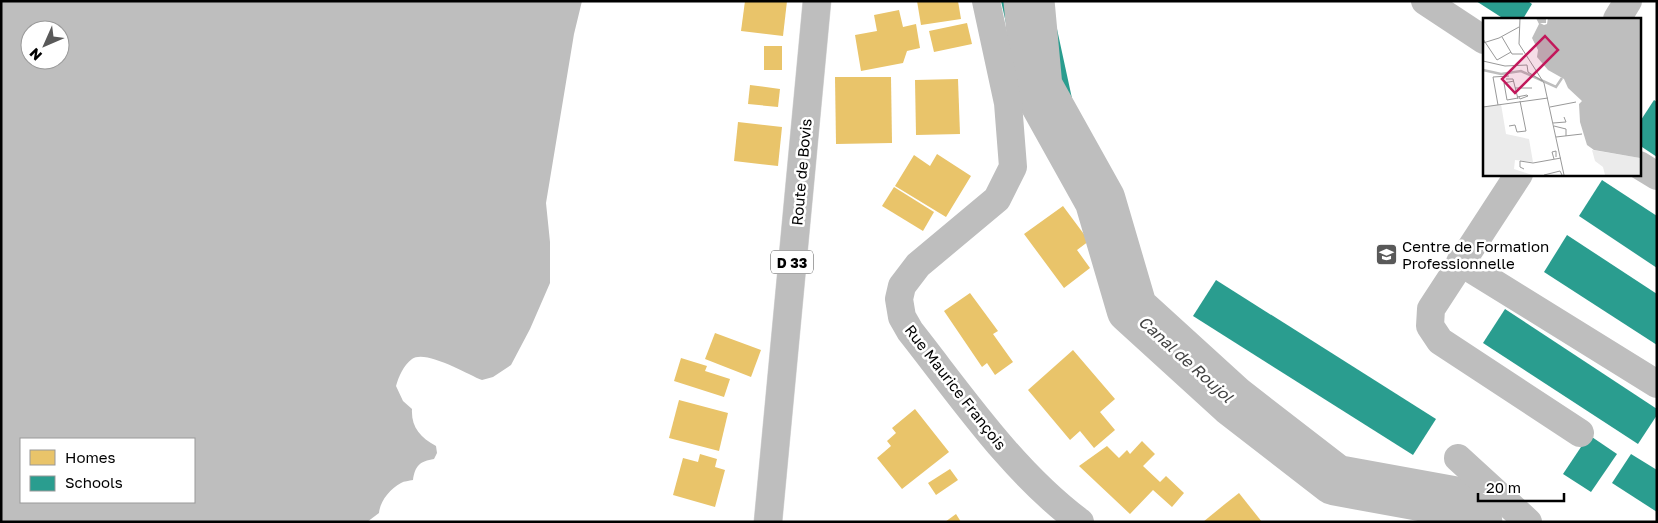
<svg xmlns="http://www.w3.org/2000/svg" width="1658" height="523" font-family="'Golos Text',sans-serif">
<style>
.water{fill:#bebebe;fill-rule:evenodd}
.homes{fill:#e9c46a}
.schools{fill:#2a9d8f}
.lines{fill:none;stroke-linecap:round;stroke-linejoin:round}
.river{stroke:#bebebe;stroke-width:51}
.major-casing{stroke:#dbdbdb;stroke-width:29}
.minor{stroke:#bebebe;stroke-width:28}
.major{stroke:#bebebe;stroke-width:28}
.labels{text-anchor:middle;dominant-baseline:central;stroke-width:5;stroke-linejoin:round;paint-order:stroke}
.shield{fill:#fff;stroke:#4c4c4c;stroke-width:1}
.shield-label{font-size:14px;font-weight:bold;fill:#000}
.street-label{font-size:15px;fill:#000;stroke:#fff}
.poi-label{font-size:15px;fill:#000;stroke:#fff;text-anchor:start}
.water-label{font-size:16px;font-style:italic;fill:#434343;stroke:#fff}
.inset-river{fill:none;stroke:#bebebe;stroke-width:2.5}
.inset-road{fill:none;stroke:#999;stroke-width:1}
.view{fill:#c2185b;fill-opacity:0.15;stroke:#c2185b;stroke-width:2.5}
.inset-edge{fill:none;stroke:#000;stroke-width:2.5}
</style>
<rect width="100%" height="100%" fill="#fff"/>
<path class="water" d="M1,1H582L574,34L546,203L550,242V283L530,329L511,365L493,377L482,380C467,374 425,349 412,359C403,366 399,376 396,386L403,401L412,409C411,427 420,437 436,446L437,453L434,459C420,461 415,466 413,480C409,481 404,481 401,483C390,489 380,501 379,513L367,522H1ZM30,30H60V60H30ZM21,439H194V502H21Z"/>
<g class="homes">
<polygon points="745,1 787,1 783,36 741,31"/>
<polygon points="917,1 958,1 961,19 921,25"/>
<polygon points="899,10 903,27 916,24 920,48 907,51 903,63 861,71 855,35 877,31 874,15"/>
<polygon points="967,23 972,44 934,52 929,31"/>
<rect x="764" y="46" width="18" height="24"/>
<polygon points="835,77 891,77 892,143 836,144"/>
<polygon points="958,79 960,134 916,135 915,80"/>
<polygon points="750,85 780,89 778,107 748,104"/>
<polygon points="738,122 782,127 778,166 734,161"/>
<polygon points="937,154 971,176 946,217 895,186 914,155 930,166"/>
<polygon points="894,187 934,212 923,231 882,206"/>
<polygon points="1063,206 1089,241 1077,250 1090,268 1064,288 1024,234"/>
<polygon points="970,293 998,331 993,334 1013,362 995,375 987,363 982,367 944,311"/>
<polygon points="715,333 761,350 751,377 705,359"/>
<polygon points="1073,350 1115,399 1100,412 1115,430 1094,448 1080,431 1070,440 1028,390"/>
<polygon points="681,358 707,366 705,371 730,379 724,397 674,381"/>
<polygon points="679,400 728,413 719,451 669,438"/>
<polygon points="915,409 949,452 902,489 877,458 891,446 887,441 896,433 892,428"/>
<polygon points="1142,441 1155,454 1143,466 1160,482 1166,476 1184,493 1172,507 1153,490 1130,514 1079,466 1107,446 1119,458 1127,450 1130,454"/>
<polygon points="700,454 717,459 715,467 725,470 715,507 673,495 683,458 698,462"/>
<polygon points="950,469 958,480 936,495 928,483"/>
<polygon points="1239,493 1262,522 1203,522 1225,504"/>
<polygon points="956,514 961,522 945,522"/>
</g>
<g class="schools">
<polygon points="1001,1 1051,1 1055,21 1008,32"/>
<polygon points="1476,1 1528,1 1532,4 1523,19 1504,19"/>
<polygon points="1057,29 1073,103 1089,132 1050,145 1030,33"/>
<polygon points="1654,100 1657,102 1657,157 1639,145 1639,123"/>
<polygon points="1602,180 1657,216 1657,268 1579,216"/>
<polygon points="1567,235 1657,294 1657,345 1544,272"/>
<polygon points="1216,280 1436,419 1413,455 1193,316"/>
<polygon points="1505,309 1657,409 1657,415 1638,444 1483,343"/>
<polygon points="1589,435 1617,454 1591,492 1563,474"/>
<polygon points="1631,454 1657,470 1657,512 1612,483"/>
</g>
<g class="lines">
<polyline class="river" points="1029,1 1037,87 1100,200 1132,309 1233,401 1335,480 1456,502 1477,522"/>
<defs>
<polyline id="major" points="768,522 817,1"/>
</defs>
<use href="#major" class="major-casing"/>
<g class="minor">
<path d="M986,1L1008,103L1013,167L997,199L918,265L902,286L899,299L902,317L910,331C962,397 1012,471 1080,522"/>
<polyline points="1425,1 1484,40"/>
<polyline points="1617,19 1628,1"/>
<polyline points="1639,165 1657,176"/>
<polyline points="1519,174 1431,309 1430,326 1440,341 1580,433"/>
<polyline points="1460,262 1657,384"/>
<polyline points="1458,458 1528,522"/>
</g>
<use href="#major" class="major"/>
</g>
<defs>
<symbol id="school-square" viewBox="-11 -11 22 22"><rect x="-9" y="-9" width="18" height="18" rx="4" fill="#595959" stroke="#fff"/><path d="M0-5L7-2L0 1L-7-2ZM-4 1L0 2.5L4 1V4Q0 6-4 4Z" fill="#fff"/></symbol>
</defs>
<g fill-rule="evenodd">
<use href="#school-square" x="1374" y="242" width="25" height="25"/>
</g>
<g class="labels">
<rect class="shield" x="771" y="250.5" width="42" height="23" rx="4"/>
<g class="shield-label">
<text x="792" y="262">D 33</text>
</g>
<g class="street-label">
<text transform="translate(801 172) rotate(-85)">Route de Bovis</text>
<text transform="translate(956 387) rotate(52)">Rue Maurice François</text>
</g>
<g class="poi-label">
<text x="1402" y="246">Centre de Formation<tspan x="1402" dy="17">Professionnelle</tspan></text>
</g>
<g class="water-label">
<text transform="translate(1186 359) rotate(42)">Canal de Roujol</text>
</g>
</g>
<g transform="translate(1483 18)">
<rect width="158" height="158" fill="#fff"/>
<path d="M18,86L23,116L46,121L50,144L32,142L31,151L49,157H0V89ZM109,132L157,140V157H122L120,149L112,143Z" fill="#ebebeb"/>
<path d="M53,0H63V5H57L61,7L64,6L65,0H157V140L111,132L104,127L97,104L96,86L99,83L85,70L81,61L65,52L54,39L55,32L49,20L56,6Z" fill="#bebebe"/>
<path class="inset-river" d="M0,52L18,56L38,53L73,69L79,60"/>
<path class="inset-road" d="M37,0L36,26L61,65L81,157M19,19L29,36H40M0,21L14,42M0,25L16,20L36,9M14,42L28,34M0,43L22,48L44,47L45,54L59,63M23,61H30L35,81M31,63L21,65L24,82L35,80M32,70H49M34,79L44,77L45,78L37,81L36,79M15,87L10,59L26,58M0,89L65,80M67,89L93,84M70,105L83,104L81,99M26,108L32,107L34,114L43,113L37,83M71,108L83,111V118M73,119L99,116M71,141L69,134L73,133V139M41,151L37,149V143L50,145L78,140M61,157L77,153L79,157"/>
<path class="view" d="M62,18L75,32L32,75L19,61Z"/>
<rect width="158" height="158" class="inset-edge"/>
</g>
<rect width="1658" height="523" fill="none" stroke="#000000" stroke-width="5"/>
<rect x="20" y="438" width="175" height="65" fill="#ffffff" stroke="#999999"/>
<rect x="30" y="450" width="25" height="15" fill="#e9c46a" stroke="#999999"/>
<text x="65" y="463" font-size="15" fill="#000000">Homes</text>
<rect x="30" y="476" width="25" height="15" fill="#2a9d8f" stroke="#999999"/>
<text x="65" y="488" font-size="15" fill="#000000">Schools</text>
<g transform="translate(45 45) rotate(225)"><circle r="24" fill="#ffffff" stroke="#999999"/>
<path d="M0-4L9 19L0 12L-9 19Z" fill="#595959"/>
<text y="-8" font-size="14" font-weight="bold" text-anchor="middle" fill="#000000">N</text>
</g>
<path d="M1478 493v8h86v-8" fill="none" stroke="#000000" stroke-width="2.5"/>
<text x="1486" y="493" font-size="15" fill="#000000" stroke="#ffffff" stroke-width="4" paint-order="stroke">20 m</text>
</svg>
